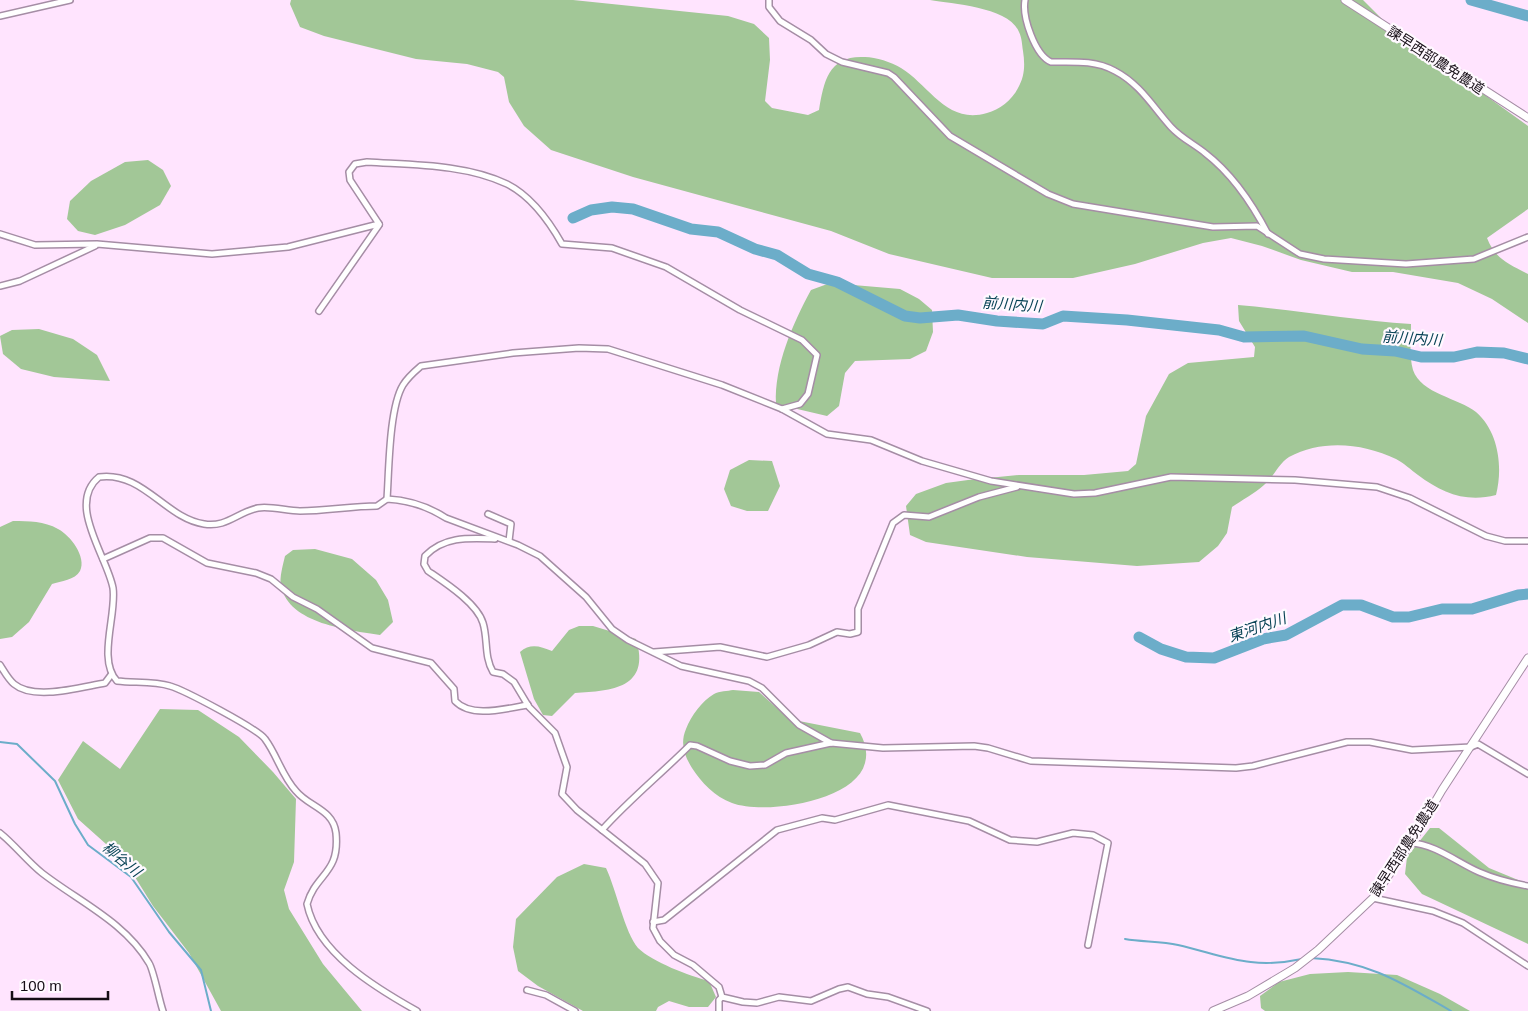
<svg xmlns="http://www.w3.org/2000/svg" width="1528" height="1011" font-family="Arial,'Noto Sans JP',sans-serif">
<style>
.forest{fill:#a2c797}
.lines{fill:none;stroke-linecap:round;stroke-linejoin:round}
.stream{stroke:#6cadc9;stroke-width:2}
.river{stroke:#6cadc9;stroke-width:11}
.street-casing{stroke:#a58da5;stroke-width:8}
.secondary-casing{stroke:#a58da5;stroke-width:9}
.street{stroke:#fff;stroke-width:5}
.secondary{stroke:#fff;stroke-width:7}
.labels{text-anchor:middle;dominant-baseline:central;stroke-width:4.5;stroke-linejoin:round;paint-order:stroke}
.street-label{font-size:14px;fill:#150d15;stroke:#fff9ff}
.water-label{font-size:15px;font-style:italic;fill:#094356;stroke:#fff9ff}
</style>
<rect width="100%" height="100%" fill="#ffe4fe"/>
<g class="forest">
<path d="M291,0H573L728,16L754,24L769,38L770,60L765,101L772,108L808,115L819,110C824,80 829,55 865,57C876,57 891,62 901,68C929,85 947,125 987,113C999,110 1012,100 1018,88C1025,76 1025,64 1023,51C1022,45 1022,38 1019,32C1009,7 953,4 930,0H1363L1389,26L1528,126V209L1487,238C1495,259 1509,264 1528,274V323L1492,299L1458,283L1393,272H1352L1301,260L1262,246L1231,238L1203,243L1135,264L1073,278H992L889,254L831,231L633,177L551,150L524,126L509,102L504,77L498,72L467,64L416,59L324,36L300,27L290,4Z"/>
<polygon points="148,160 163,170 171,186 160,205 125,225 95,235 78,231 67,219 70,201 91,181 125,162"/>
<path d="M830,283L900,289L919,299L932,310L933,332L926,351L910,359L855,361L845,373L839,406L827,416L776,404C774,366 793,323 811,290Z"/>
<path d="M1238,305C1296,310 1353,320 1411,324C1411,339 1409,356 1413,370C1421,394 1459,398 1476,412C1499,432 1503,468 1496,495C1466,503 1442,493 1418,475C1411,470 1404,463 1396,459C1363,443 1322,439 1289,457C1279,463 1273,478 1264,485C1254,494 1242,500 1232,507L1227,533L1218,546L1199,562L1137,566L1027,557L926,542L910,535L906,506L916,494L946,483L968,480L1019,475H1084L1128,471L1136,464L1146,416L1169,374L1188,363L1254,357L1255,347L1239,321Z"/>
<polygon points="39,329 73,339 97,355 110,381 54,377 21,369 3,354 0,336 12,330"/>
<polygon points="749,460 772,461 780,486 768,511 747,511 731,506 724,489 730,470"/>
<path d="M13,521C29,521 44,521 58,529C70,535 87,557 80,571C75,580 61,581 52,584L29,622L12,637L0,639V527Z"/>
<path d="M315,549L352,559L376,580L388,600L393,622L380,635C349,630 289,624 281,586C279,578 283,565 285,556L293,550Z"/>
<path d="M579,626H593L636,639C651,688 612,691 575,693L552,716L543,715L534,699L520,652C530,643 540,646 552,651L569,630Z"/>
<path d="M733,690L759,692L779,710L799,721L860,733C865,742 868,752 865,763C855,802 764,815 732,803C715,797 701,782 692,768C684,755 680,743 686,729C691,716 702,701 714,694C719,691 728,691 733,690Z"/>
<polygon points="160,709 198,710 239,737 273,772 296,799 294,862 284,890 289,909 323,964 362,1011 221,1011 189,953 153,906 125,861 78,819 58,780 83,741 120,769"/>
<polygon points="1430,828 1439,828 1489,868 1528,884 1528,944 1422,894 1405,874 1407,857"/>
<path d="M584,864L606,868C616,889 625,933 638,948C652,962 690,976 709,981L716,997L708,1007H689L669,1001L658,1007L656,1011H583L538,986L518,971L513,947L516,919L557,877Z"/>
<polygon points="1348,972 1397,975 1440,994 1470,1011 1265,1011 1261,1008 1260,996 1279,982 1310,974"/>
</g>
<g class="lines">
<g class="stream">
<polyline points="0,742 17,744 55,781 75,824 88,845 131,877 169,932 201,970 211,1011"/>
<path d="M1125,939C1142,942 1161,941 1178,945C1225,956 1251,970 1302,959"/>
<path d="M1311,958C1369,961 1402,983 1451,1011"/>
</g>
<g class="river">
<polyline points="1471,0 1528,16"/>
<polyline points="573,218 591,210 612,207 633,209 691,229 718,232 755,249 777,255 808,274 837,282 905,316 920,318 958,315 997,321 1043,324 1063,316 1127,320 1219,330 1244,337 1304,336 1362,349 1395,351 1421,357 1454,357 1477,352 1504,353 1528,359"/>
<polyline points="1139,637 1161,649 1186,657 1214,658 1263,639 1286,635 1342,605 1361,605 1393,617 1409,617 1442,609 1472,609 1518,595 1528,594"/>
</g>
<defs>
<g id="street">
<polyline points="769,0 769,7 780,21 811,40 826,54 842,62 888,73 894,77 950,136 1048,194 1073,204 1213,227 1257,226 1300,254 1324,259 1406,264 1474,259 1528,237"/>
<path d="M1025,0C1022,17 1035,55 1051,62C1073,62 1095,60 1115,71C1140,84 1153,107 1171,127C1181,138 1194,144 1205,153C1231,173 1253,205 1268,234"/>
<polyline points="0,16 70,0"/>
<path d="M379,224L350,180L349,172L355,164L367,162C412,165 465,164 507,184C531,196 549,221 562,244L612,248L666,267L740,310L802,340L817,355L808,394L800,404L782,409"/>
<polyline points="0,234 35,245 97,244 212,254 288,247 379,224"/>
<polyline points="0,286 20,281 95,246"/>
<polyline points="319,311 379,225"/>
<path d="M387,499C389,471 389,408 403,385C408,377 414,372 421,366L513,353L579,348L608,349L722,385L782,409L827,434L871,440L922,461L991,481L1074,494L1095,493L1171,477L1295,480L1377,487L1410,498L1486,536L1505,541H1528"/>
<polyline points="488,514 511,524 509,541"/>
<path d="M495,539C469,538 444,536 425,556L424,564L428,571C444,582 477,603 483,623C488,639 484,657 493,672L503,674L514,682L529,707L555,733L567,767L562,794L577,810L645,864L658,883L653,928L660,941L674,955L693,965L719,987L722,997L743,1002L757,1003L779,997L811,1001L839,989L848,987L867,994L888,997L927,1011"/>
<path d="M103,559L150,538H163L207,563L256,573L271,579L293,597L317,609L372,648L431,663L454,689L455,701C472,719 507,708 528,705"/>
<polyline points="654,652 720,647 767,657 809,645 837,632 850,634 858,632 858,609 893,523 904,515 929,517 979,497 1017,487"/>
<path d="M0,665C4,671 8,679 14,684C34,701 81,687 105,683L111,675"/>
<path d="M602,830C629,800 661,774 690,745L697,746L730,761L750,766L765,765L786,753L831,743L883,748L974,746L988,748L1031,761L1236,768L1253,766L1347,742H1370L1412,750L1471,747L1478,744L1528,774"/>
<path d="M0,833C15,845 27,861 42,873C78,901 125,922 149,963C154,971 159,1000 163,1011"/>
<path d="M1411,843C1435,844 1458,863 1479,872C1495,879 1511,883 1528,886"/>
<polyline points="1373,898 1433,911 1463,923 1528,966"/>
<polyline points="653,922 664,920 777,830 822,818 835,820 888,805 969,821 1010,840 1037,842 1073,833 1093,835 1108,843 1088,945"/>
<polyline points="527,990 546,995 575,1011"/>
<path d="M417,1011C376,988 317,953 307,904C316,873 340,874 336,833C333,809 309,807 296,791C282,776 277,755 265,739C258,729 184,690 170,686C154,681 134,683 117,681C97,660 117,614 113,588C107,556 66,504 99,477C143,471 165,518 204,524C226,528 238,512 258,508C272,506 287,511 300,511C326,511 351,506 377,506L387,499C407,500 429,507 446,518L518,545L540,556L586,597L612,629L628,640L681,666L749,681L762,688L799,725L831,743"/>
<polyline points="719,1011 719,1000 722,997"/>
</g>
<g id="secondary">
<polyline points="1345,0 1528,118"/>
<polyline points="1213,1011 1248,996 1295,968 1318,950 1373,898 1411,843 1442,790 1528,658"/>
</g>
</defs>
<use href="#street" class="street-casing"/>
<use href="#secondary" class="secondary-casing"/>
<use href="#street" class="street"/>
<use href="#secondary" class="secondary"/>
</g>
<g class="labels">
<g class="street-label">
<text transform="translate(1436 60) rotate(33)">諫早西部農免農道</text>
<text transform="translate(1404 848) rotate(-57)">諫早西部農免農道</text>
</g>
<g class="water-label">
<text transform="translate(1012 304) rotate(4)">前川内川</text>
<text transform="translate(1412 338) rotate(4)">前川内川</text>
<text transform="translate(1257 627) rotate(-19)">東河内川</text>
<text transform="translate(122 859) rotate(40)">柳谷川</text>
</g>
</g>
<path d="M12 991v8h96v-8" fill="none" stroke="#150d15" stroke-width="2.5"/>
<text x="20" y="991" font-size="15" fill="#150d15" stroke="#fff9ff" stroke-width="4" paint-order="stroke">100 m</text>
</svg>
